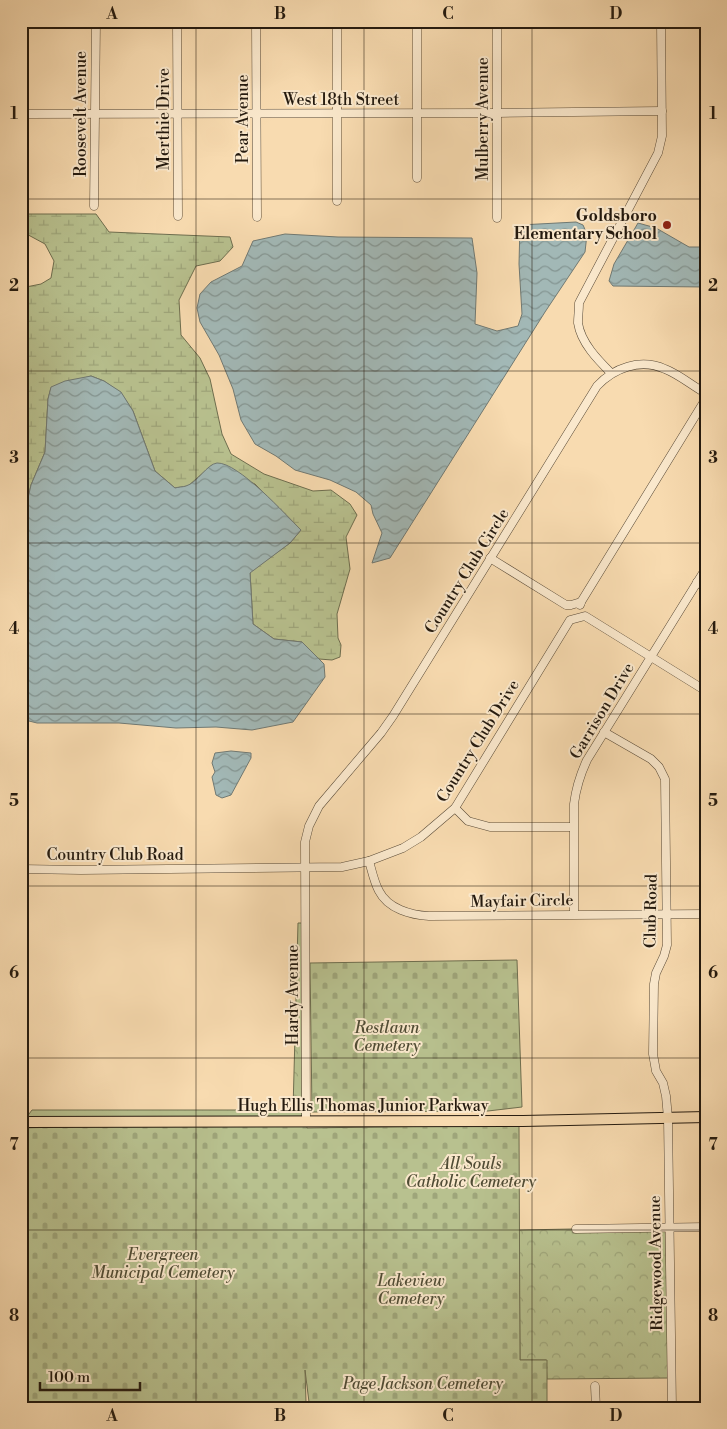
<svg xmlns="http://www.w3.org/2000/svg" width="727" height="1429" font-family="'Libre Bodoni',serif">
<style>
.forest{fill:url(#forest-crowns);stroke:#6e6e4f}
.wetland{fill:url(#wetland-marsh);stroke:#6e6e4f}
.cemetery{fill:url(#cemetery-stones);stroke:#6e6e4f}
.water{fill:url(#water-waves);stroke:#707973}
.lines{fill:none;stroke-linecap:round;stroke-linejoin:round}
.minor-casing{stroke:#594a37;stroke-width:9}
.major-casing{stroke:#241a0f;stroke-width:12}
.minor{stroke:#fae8cc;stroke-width:8}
.major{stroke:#f8dbb0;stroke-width:10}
.grid{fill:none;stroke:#241a0f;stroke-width:1;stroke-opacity:0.55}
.poi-dot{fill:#8f2418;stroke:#fae8cc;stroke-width:2}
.labels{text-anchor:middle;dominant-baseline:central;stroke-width:4;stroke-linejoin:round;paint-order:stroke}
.street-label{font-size:16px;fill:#241a0f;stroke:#fae8cc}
.poi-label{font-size:16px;font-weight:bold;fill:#241a0f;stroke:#fae8cc;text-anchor:end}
.park-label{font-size:16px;font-style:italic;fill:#504c35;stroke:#fae8cc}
.neatline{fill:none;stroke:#241a0f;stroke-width:2}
.grid-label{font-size:16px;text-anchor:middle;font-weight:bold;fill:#241a0f}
</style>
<defs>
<pattern id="forest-crowns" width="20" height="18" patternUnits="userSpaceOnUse" patternTransform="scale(1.25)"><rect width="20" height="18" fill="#b8c18f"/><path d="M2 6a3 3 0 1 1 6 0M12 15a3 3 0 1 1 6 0" fill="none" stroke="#9ea57a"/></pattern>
<pattern id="wetland-marsh" width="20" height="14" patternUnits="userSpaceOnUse" patternTransform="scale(1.25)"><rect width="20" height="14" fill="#b8c18f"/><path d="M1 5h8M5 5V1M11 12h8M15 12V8" fill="none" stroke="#9ea57a"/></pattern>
<pattern id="cemetery-stones" width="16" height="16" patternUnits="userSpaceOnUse" patternTransform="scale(1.25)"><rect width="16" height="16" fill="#b8c18f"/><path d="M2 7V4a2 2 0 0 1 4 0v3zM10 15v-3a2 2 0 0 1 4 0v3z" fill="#9ea57a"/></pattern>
<pattern id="water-waves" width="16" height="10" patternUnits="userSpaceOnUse" patternTransform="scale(1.25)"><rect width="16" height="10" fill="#a2b8b6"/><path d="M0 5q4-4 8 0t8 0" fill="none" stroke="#849592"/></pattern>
</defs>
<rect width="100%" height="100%" fill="#f8dbb0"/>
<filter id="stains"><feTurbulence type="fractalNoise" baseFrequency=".004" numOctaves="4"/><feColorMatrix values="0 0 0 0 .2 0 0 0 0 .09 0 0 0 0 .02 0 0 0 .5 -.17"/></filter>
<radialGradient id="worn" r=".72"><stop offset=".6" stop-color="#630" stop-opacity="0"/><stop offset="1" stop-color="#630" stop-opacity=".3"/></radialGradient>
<g class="forest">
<polygon points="298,923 303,923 302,1117 26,1118 32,1110 293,1110"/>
<polygon points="573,1229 573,1233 593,1231 666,1231 668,1378 547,1379 546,1360 520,1360 519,1230"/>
<polygon points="298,1406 298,1408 119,1408"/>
</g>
<polygon class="wetland" points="21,214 96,214 109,232 230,237 233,247 220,261 196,266 179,300 181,335 200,358 210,379 222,434 231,454 264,474 313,491 331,490 350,504 357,515 346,537 350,569 337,614 338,638 341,645 340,657 332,660 319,659 302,642 274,639 253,624 250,572 290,543 301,530 255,484 212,465 188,486 175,488 155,471 133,411 121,393 104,381 91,376 51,388 48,399 45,452 31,485 21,529 21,288 41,284 51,278 54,261 45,244 21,231"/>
<g class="cemetery">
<polygon points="517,960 522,1107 488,1111 312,1112 310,963"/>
<polygon points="306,1121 307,1128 519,1125 520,1360 547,1360 547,1408 298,1408 298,1406 306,1405 309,1402 305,1370 306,1402 21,1406 21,1128"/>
</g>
<g class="water">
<polygon points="576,222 583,225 587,234 585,252 545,312 390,558 372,563 382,533 373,514 371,505 356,492 330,480 295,470 276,456 255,444 241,420 233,389 219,355 200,322 197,308 200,294 211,282 242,266 253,241 285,234 338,237 472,238 477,273 475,324 497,331 518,326 522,314 519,264 520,225"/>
<polygon points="638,223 656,228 689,247 706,247 706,287 613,286 609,281 614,264"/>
<path d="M91,376L104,381L121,392L133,411L155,471L175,488C178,487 183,487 186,486C197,483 207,464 217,463C238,462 286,515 301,530L290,543L250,573L253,624L274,639L302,642L324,664L325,677L293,722L252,730L216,727L176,728L119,723H37L21,719V529L31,485L45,452L48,399L51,387L65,381Z"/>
<polygon points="231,751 251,753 251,758 231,795 222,798 216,795 212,777 215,772 212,763 215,753"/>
</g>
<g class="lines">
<defs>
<g id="minor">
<polyline points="177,21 178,216"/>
<polyline points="256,21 257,217"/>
<polyline points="337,21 337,201"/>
<polyline points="417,21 417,178"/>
<polyline points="497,21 497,218"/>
<polyline points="21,114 497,113 662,111"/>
<polyline points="94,206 96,21"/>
<path d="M611,373C598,360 581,343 578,323C578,317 579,310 579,303L658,153L662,136L661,21"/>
<polyline points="490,558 566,605 571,605 581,602"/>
<polyline points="697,582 706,588"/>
<polyline points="580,605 581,602 705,400"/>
<polyline points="604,732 651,759 659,767 665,779 667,945 664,956 656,973 654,984 653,1054 656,1071 663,1083 666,1096 668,1118 672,1408"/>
<polyline points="455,808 468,821 490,827 573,827"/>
<path d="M369,861C372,871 374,882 379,891C388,909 411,915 429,916L706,914"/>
<polyline points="21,869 81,870 342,867 369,861 403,848 421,837 455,808 570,620 585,616 706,691"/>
<path d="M574,914V804C576,788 580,775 587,760L706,568"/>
<path d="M306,1121L305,842L309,826L319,806L381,733L393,716L597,386C614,368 640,358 665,369C678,374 690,384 702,391"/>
<polyline points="576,1229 706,1227"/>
<polyline points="595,1386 596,1408"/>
</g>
<polyline id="major" points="21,1122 523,1121 706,1117"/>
</defs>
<use href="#minor" class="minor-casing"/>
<use href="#major" class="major-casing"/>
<use href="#minor" class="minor"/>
<use href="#major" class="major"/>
</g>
<path class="grid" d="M196,21V1408M364,21V1408M532,21V1408M21,199H706M21,371H706M21,543H706M21,714H706M21,886H706M21,1058H706M21,1230H706"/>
<circle class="poi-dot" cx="667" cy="225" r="5"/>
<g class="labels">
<g class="street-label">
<text x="341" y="100">West 18th Street</text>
<text transform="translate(81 114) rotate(-90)">Roosevelt Avenue</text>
<text transform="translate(164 119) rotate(-90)">Merthie Drive</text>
<text transform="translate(243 119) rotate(-90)">Pear Avenue</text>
<text transform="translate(483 119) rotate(-90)">Mulberry Avenue</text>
<text transform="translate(467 571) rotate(-58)">Country Club Circle</text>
<text transform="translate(602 711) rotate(-59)">Garrison Drive</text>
<text transform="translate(478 741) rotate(-58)">Country Club Drive</text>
<text x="115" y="855">Country Club Road</text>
<text transform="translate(522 901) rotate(-1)">Mayfair Circle</text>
<text transform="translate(651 911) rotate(-89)">Club Road</text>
<text transform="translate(293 995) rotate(-90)">Hardy Avenue</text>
<text x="363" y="1106">Hugh Ellis Thomas Junior Parkway</text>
<text transform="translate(656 1263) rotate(-91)">Ridgewood Avenue</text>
</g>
<g class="poi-label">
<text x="657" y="216">Goldsboro<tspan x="657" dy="18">Elementary School</tspan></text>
</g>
<g class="park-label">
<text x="387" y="1028">Restlawn<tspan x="387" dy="18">Cemetery</tspan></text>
<text x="471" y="1164">All Souls<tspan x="471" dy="18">Catholic Cemetery</tspan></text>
<text x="163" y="1255">Evergreen<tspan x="163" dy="18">Municipal Cemetery</tspan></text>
<text x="411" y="1281">Lakeview<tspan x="411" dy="18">Cemetery</tspan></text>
<text x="423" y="1384">Page Jackson Cemetery</text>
</g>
</g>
<rect width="727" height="1429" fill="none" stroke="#f8dbb0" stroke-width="55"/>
<path d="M40 1382v8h100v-8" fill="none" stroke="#241a0f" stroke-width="2.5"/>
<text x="48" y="1382" font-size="15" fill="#241a0f" stroke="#fae8cc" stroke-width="4" paint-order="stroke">100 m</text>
<rect x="28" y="28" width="672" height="1374" class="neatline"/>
<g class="grid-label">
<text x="112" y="19">A</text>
<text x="280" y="19">B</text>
<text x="448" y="19">C</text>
<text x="616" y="19">D</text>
<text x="14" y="119">1</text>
<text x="713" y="119">1</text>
<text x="14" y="291">2</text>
<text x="713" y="291">2</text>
<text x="14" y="463">3</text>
<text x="713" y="463">3</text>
<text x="14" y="634">4</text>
<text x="713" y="634">4</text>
<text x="14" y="806">5</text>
<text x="713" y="806">5</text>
<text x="14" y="978">6</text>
<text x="713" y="978">6</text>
<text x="14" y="1150">7</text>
<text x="713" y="1150">7</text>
<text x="14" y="1321">8</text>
<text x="713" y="1321">8</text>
<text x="112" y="1421">A</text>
<text x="280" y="1421">B</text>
<text x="448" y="1421">C</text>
<text x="616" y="1421">D</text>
</g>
<rect width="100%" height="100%" filter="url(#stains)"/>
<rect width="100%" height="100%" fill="url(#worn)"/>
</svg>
